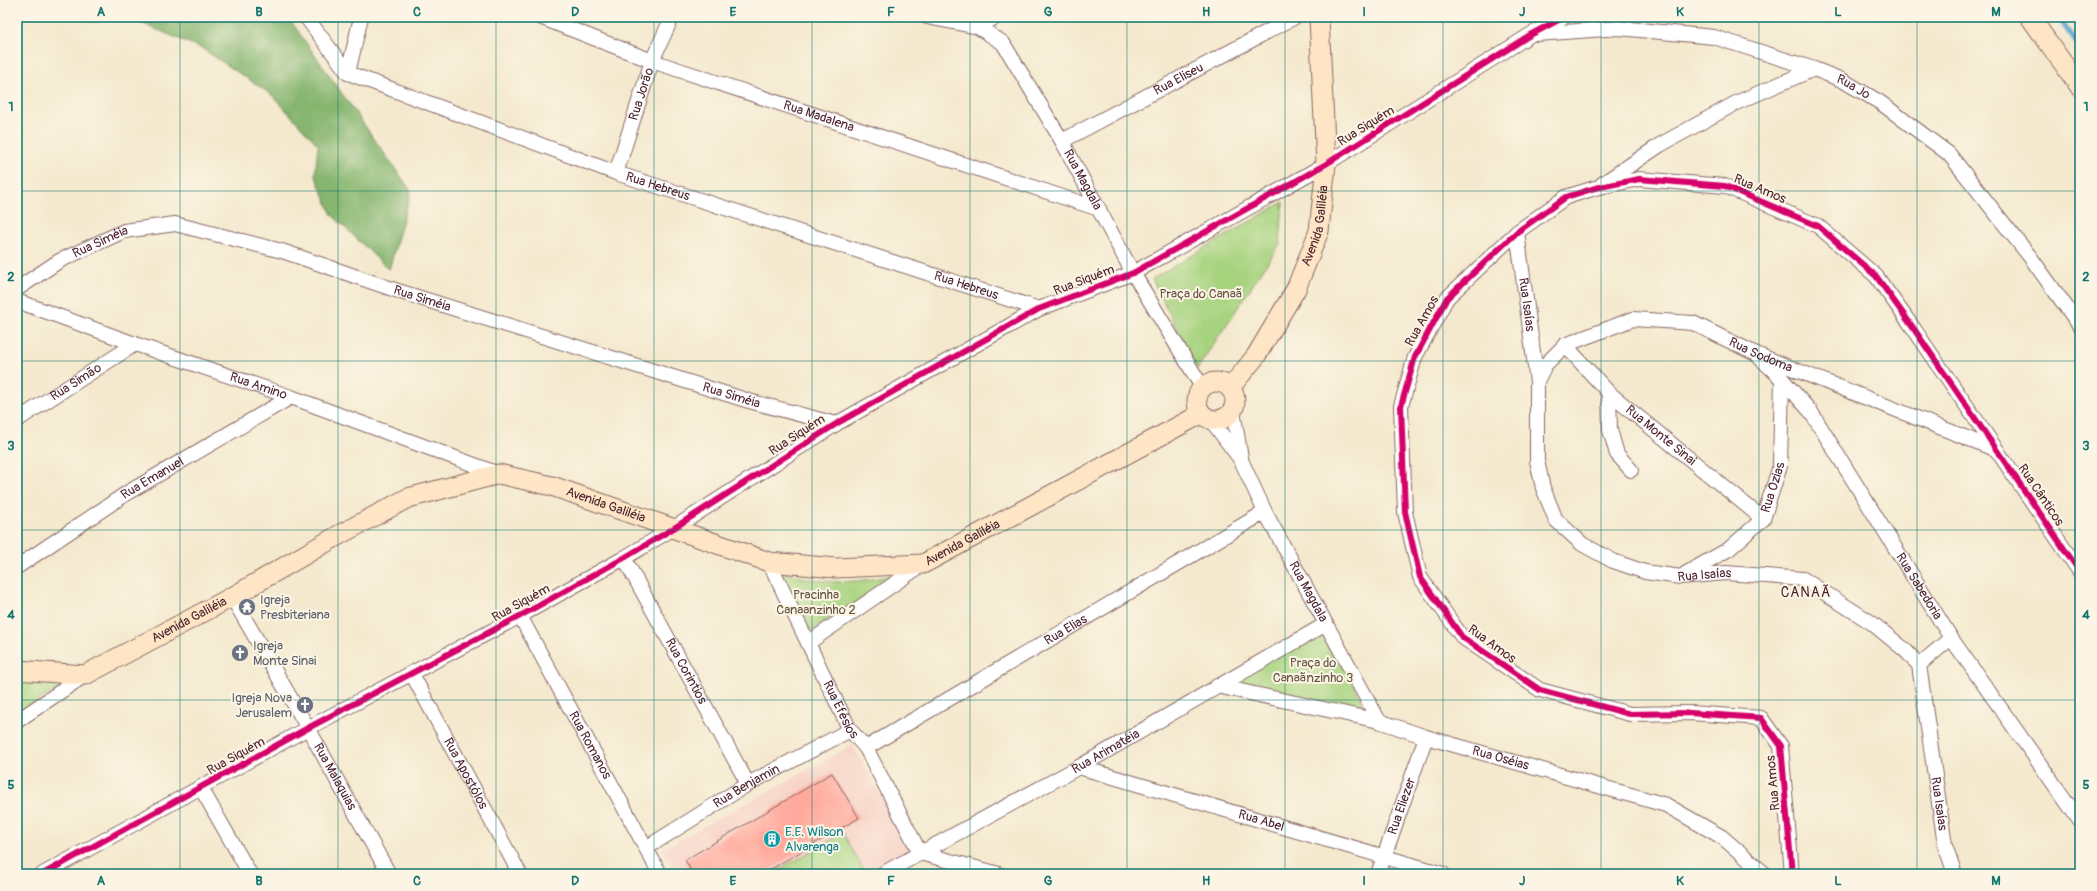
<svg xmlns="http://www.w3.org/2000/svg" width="2097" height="891" font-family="Pangolin,sans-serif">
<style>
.built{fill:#f7d1c6}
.green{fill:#a7d37f;stroke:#787955}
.forest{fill:#85b56e;stroke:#686a4c}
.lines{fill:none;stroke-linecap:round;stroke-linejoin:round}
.stream{stroke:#56a7d1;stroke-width:5}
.building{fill:#ffaa9d}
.street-casing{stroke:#866664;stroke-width:16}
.secondary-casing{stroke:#866664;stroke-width:21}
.street{stroke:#fff;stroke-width:14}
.secondary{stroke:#fee5c5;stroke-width:19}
.cycleway-casing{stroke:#fcf5e5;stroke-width:8}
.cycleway{stroke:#d6006c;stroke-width:6}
.grid{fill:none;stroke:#0f766e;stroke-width:1;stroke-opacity:0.55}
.labels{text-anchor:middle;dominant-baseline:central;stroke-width:4;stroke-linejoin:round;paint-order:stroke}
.street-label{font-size:13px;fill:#4a1f2b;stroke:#fcf5e5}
.park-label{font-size:13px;fill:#654;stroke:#fcf5e5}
.worship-label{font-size:13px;fill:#5b616d;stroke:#fcf5e5;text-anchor:start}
.culture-label{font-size:13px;fill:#0d838f;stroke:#fcf5e5;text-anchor:start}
.neighbourhood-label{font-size:14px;letter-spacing:1px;fill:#4a1f2b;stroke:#fcf5e5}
.neatline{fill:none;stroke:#0f766e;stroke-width:1.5}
.grid-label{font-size:13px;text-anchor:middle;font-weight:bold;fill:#0f766e}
</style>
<rect width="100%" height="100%" fill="#fcf5e5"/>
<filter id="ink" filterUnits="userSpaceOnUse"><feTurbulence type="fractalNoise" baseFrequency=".025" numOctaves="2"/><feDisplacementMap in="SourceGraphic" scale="8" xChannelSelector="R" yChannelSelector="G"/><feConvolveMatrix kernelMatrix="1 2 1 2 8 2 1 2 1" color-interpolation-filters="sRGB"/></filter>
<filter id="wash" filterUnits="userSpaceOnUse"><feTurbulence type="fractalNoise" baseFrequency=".012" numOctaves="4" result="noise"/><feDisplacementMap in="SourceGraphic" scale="16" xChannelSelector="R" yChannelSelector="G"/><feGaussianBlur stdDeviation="0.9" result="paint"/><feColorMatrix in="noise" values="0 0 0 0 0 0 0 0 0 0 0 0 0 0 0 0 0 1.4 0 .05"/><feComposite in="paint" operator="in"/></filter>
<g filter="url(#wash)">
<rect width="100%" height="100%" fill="#f4e9ce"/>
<polygon class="built" points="853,745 910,848 863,874 676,874 662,849"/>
<g class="green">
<polygon points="1283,202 1280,244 1197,369 1152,279"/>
<path d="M777,570C828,587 854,583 905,573L805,634Z"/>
<polygon points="1324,629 1369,714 1229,684"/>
<polygon points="17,674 73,680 17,713"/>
<polygon points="843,833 865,872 861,874 771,874"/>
</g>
<g class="forest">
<polygon points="84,17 114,17 91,22"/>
<polygon points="126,17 288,17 411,191 389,270 332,215 315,175 318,145 272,95 201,48"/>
</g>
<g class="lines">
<polyline class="stream" points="2058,17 2080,48"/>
</g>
<g id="blocks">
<polygon class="building" points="832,773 859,818 762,874 693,874 685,860"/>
</g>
</g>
<g filter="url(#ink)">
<use href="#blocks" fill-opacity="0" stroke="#866664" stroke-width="1"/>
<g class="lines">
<defs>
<g id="street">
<path id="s1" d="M306,17L348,73L616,173L1039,309"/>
<path id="s2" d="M540,17L652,61L1099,209"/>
<path id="s3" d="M927,17L978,27L1003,43L1062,141L1133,273L1202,387"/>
<polyline points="978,27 996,17"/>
<path id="s4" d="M1537,34L1619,28L1714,37L1814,69L1842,80L1881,103L1949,154L2031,258L2080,326"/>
<polyline points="348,73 361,17"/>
<path id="s5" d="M1062,141L1295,17"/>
<path id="s6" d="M616,173L652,61L672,17"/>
<polyline points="1602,184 1660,145 1736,103 1814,69"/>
<path id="s7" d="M1517,232L1537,382V461L1543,488L1556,520L1582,544L1613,561L1645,572L1681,577L1726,573L1803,579L1872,623L1905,650L1919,665L1945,845L1955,874"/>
<path id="s8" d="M17,289L59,261L124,231L175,224L282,251L401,292L749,401L836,424"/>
<path id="s9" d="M17,301L135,344L291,397L499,474"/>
<path id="s10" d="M1565,345L1609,393L1763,519"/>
<path id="s11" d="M1756,354L1782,379L1811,412L1951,638L2080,821"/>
<path id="s12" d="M1537,381L1545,365L1565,345L1633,319L1693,323L1756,354L1997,450"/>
<polyline points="1609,393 1610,430 1617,454 1631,470"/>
<polyline points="1233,411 1241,458"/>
<path id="s13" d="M17,420L135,344"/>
<path id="s14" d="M1211,420L1241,460L1265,512L1379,721"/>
<path id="s15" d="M624,558L748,784"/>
<path id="s16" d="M769,562L850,730L866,748L920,853L999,874"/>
<path id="s17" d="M17,567L127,493L291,397"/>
<path id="s18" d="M1685,574L1729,549L1763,519L1780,466L1782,379"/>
<path id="s19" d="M232,597L308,728L389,874"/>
<path id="s20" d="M520,616L660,874"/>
<polyline points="808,643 923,564"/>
<polyline points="1919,665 1951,638"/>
<path id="s21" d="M412,674L520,874"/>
<path id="s22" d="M1217,686L1379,721L1426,737L1666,805L1722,837L1765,874"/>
<polyline points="17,721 85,675"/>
<path id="s23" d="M866,748L1265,512"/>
<path id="s24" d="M1079,767L1443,874"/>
<polyline points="201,788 250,874"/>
<path id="s25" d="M646,848L748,784L850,730"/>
<polyline points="43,874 308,728 520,616 624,558 674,528 836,424 1039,309 1133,273 1326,164 1530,35 1564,17"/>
<path id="s26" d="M882,874L1079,767L1326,624"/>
<path id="s27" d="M1378,874L1426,737"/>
<polyline points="1792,874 1781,746 1761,718 1690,713 1630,714 1540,690 1462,637 1420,577 1405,512 1401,406 1415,357 1447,298 1517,232 1566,197 1595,188 1639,179 1725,186 1818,226 1876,276 1914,329 2080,572"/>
</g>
<g id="secondary">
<polyline points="2030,17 2080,87"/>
<circle cx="1216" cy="401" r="19"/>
<path id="s28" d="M1230,388L1256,356L1296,289L1319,231L1326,164L1319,17"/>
<path id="s29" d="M17,670L85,675L232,597L337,536L408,498L499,474L552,486L769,562L836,568L923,564L1201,414"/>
</g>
</defs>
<use href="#street" class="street-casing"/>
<use href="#secondary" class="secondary-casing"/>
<use href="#street" class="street"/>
<use href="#secondary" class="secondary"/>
<defs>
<g id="cycleway">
<polyline points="43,874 308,728 520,616 624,558 674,528 836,424 1039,309 1133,273 1326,164 1530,35 1564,17"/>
<polyline points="1792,874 1781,746 1761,718 1690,713 1630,714 1540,690 1462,637 1420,577 1405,512 1401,406 1415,357 1447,298 1517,232 1566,197 1595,188 1639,179 1725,186 1818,226 1876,276 1914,329 2080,572"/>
</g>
</defs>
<use href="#cycleway" class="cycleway-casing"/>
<use href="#cycleway" class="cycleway"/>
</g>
</g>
<path class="grid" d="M180,17V874M338,17V874M496,17V874M654,17V874M812,17V874M970,17V874M1127,17V874M1285,17V874M1443,17V874M1601,17V874M1759,17V874M1917,17V874M17,191H2080M17,361H2080M17,530H2080M17,700H2080"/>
<defs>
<symbol id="temple-disc" viewBox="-11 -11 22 22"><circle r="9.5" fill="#6b7280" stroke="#fcf5e5"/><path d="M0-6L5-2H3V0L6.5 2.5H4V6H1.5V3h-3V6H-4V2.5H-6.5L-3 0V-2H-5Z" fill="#fff"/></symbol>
<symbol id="church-disc" viewBox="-11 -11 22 22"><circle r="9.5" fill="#6b7280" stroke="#fcf5e5"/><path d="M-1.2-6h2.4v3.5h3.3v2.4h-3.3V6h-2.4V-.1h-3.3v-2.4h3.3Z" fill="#fff"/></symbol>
<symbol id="building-disc" viewBox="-11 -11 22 22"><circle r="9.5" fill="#0f9aa8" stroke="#fcf5e5"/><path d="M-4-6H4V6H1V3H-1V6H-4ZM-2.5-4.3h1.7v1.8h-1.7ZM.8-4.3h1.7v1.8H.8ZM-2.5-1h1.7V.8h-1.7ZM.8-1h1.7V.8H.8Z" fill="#fff"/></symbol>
</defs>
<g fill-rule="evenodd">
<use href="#temple-disc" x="237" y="597" width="20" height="20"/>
<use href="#church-disc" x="230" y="643" width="20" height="20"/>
<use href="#church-disc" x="295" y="695" width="20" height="20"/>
<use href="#building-disc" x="762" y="829" width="20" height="20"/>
</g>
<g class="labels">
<g class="street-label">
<text stroke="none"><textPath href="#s5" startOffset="132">Rua Eliseu</textPath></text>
<text stroke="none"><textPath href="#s4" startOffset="326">Rua Jo</textPath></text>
<text stroke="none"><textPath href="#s6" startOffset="83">Rua Jorão</textPath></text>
<text stroke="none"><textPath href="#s2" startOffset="296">Rua Madalena</textPath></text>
<text transform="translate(1366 126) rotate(-32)">Rua Siquém</text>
<text stroke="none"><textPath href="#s3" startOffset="240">Rua Magdala</textPath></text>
<text stroke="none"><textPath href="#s1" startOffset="400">Rua Hebreus</textPath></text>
<text transform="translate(1760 189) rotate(23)">Rua Amos</text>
<text stroke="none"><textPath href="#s28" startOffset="186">Avenida Galiléia</textPath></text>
<text stroke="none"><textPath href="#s8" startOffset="96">Rua Siméia</textPath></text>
<text transform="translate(1084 280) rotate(-21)">Rua Siquém</text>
<text stroke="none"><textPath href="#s1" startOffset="724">Rua Hebreus</textPath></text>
<text stroke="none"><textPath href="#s8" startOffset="432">Rua Siméia</textPath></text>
<text stroke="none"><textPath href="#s7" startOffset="73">Rua Isaías</textPath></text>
<text transform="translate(1422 321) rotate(-61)">Rua Amos</text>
<text stroke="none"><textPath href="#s12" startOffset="254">Rua Sodoma</textPath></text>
<text stroke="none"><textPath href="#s13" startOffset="70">Rua Simão</textPath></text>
<text stroke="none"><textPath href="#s9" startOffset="256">Rua Amino</textPath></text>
<text stroke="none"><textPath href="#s8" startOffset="756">Rua Siméia</textPath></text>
<text transform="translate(797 435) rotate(-33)">Rua Siquém</text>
<text stroke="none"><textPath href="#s10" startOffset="132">Rua Monte Sinai</textPath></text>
<text stroke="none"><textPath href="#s17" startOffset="162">Rua Emanuel</textPath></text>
<text stroke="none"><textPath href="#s18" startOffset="129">Rua Ozias</textPath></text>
<text transform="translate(2041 495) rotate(56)">Rua Cânticos</text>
<text stroke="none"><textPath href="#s29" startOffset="642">Avenida Galiléia</textPath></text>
<text stroke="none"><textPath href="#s29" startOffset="1014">Avenida Galiléia</textPath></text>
<text stroke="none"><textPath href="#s7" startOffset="457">Rua Isaías</textPath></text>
<text stroke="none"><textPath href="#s11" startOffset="285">Rua Sabedoria</textPath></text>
<text stroke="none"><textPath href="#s14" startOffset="198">Rua Magdala</textPath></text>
<text transform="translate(521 603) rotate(-29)">Rua Siquém</text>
<text stroke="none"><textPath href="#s29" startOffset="186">Avenida Galiléia</textPath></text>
<text stroke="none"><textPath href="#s23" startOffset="232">Rua Elias</textPath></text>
<text transform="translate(1492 644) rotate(36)">Rua Amos</text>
<text stroke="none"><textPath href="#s15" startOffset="129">Rua Corintios</textPath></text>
<text stroke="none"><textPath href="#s16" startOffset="164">Rua Efésios</textPath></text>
<text stroke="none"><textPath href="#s20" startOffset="147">Rua Romanos</textPath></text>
<text stroke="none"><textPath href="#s26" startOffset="255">Rua Arimatéia</textPath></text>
<text transform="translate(236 756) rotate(-29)">Rua Siquém</text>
<text stroke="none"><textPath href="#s22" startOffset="293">Rua Oséias</textPath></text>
<text stroke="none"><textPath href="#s21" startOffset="113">Rua Apostólos</textPath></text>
<text stroke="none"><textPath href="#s19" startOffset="207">Rua Malaquias</textPath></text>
<text transform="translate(1773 783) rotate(-95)">Rua Amos</text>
<text stroke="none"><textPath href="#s25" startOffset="118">Rua Benjamin</textPath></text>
<text stroke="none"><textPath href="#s7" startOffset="841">Rua Isaías</textPath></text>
<text stroke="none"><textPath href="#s27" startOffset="72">Rua Eliezer</textPath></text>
<text stroke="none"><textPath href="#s24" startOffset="190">Rua Abel</textPath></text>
</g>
<g class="park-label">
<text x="1201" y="294">Praça do Canaã</text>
<text x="816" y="595">Pracinha<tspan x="816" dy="15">Canaanzinho 2</tspan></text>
<text x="1313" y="663">Praça do<tspan x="1313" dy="15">Canaãnzinho 3</tspan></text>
</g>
<g class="worship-label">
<text x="260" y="600">Igreja<tspan x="260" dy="15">Presbiteriana</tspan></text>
<text x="253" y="646">Igreja<tspan x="253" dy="15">Monte Sinai</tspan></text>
<text x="292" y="698" text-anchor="end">Igreja Nova<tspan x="292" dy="15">Jerusalem</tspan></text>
</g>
<g class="culture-label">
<text x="785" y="832">E.E. Wilson<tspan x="785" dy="15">Alvarenga</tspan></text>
</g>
<g class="neighbourhood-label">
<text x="1806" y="592">CANAÃ</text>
</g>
</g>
<rect width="2097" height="891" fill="none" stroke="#fcf5e5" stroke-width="44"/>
<rect x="22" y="22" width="2053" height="847" class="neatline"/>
<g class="grid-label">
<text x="101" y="16">A</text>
<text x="259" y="16">B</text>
<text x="417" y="16">C</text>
<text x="575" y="16">D</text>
<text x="733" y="16">E</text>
<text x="891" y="16">F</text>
<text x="1048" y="16">G</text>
<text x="1206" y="16">H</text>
<text x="1364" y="16">I</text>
<text x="1522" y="16">J</text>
<text x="1680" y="16">K</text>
<text x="1838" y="16">L</text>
<text x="1996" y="16">M</text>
<text x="11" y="111">1</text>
<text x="2086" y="111">1</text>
<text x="11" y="281">2</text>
<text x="2086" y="281">2</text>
<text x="11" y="450">3</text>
<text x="2086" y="450">3</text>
<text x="11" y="619">4</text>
<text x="2086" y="619">4</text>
<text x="11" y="789">5</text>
<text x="2086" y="789">5</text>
<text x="101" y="885">A</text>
<text x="259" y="885">B</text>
<text x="417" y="885">C</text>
<text x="575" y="885">D</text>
<text x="733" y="885">E</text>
<text x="891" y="885">F</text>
<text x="1048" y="885">G</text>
<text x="1206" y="885">H</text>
<text x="1364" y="885">I</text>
<text x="1522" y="885">J</text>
<text x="1680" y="885">K</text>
<text x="1838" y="885">L</text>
<text x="1996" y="885">M</text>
</g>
</svg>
